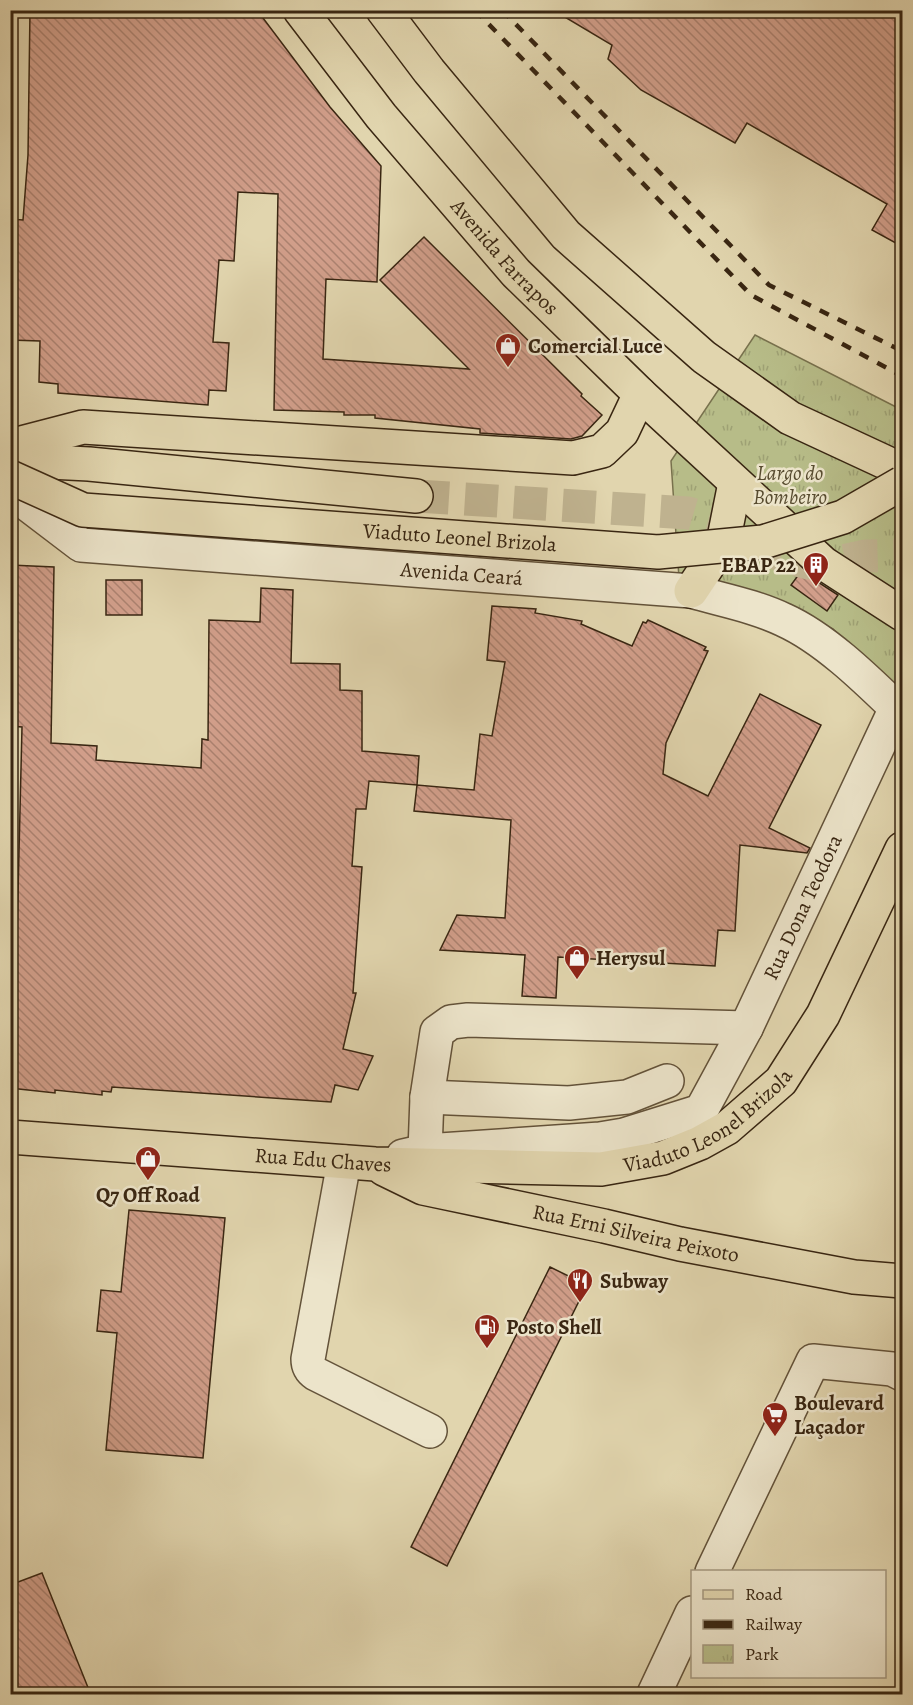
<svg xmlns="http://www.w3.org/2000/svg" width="913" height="1705" font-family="Alegreya,serif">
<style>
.park{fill:url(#park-tufts);stroke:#78714d;stroke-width:1.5}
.building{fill:url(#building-back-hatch);stroke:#392612;stroke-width:1.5}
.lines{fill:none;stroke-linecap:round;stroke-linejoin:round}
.major-tunnel{stroke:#bfb28f;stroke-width:33;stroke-dasharray:33 16;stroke-linecap:butt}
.minor-casing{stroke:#635239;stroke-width:36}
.major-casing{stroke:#392612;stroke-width:36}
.minor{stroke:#ece4ca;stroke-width:33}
.major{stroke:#e1d5ae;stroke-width:33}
.rail{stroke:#392612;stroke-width:4.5;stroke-dasharray:10 10;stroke-linecap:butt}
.major-bridge-casing{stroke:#392612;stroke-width:36;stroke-linecap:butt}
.major-bridge{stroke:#e1d5ae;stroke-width:33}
.labels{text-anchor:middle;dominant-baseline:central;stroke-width:5;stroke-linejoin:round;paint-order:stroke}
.street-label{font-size:21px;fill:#392612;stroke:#ece4ca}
.poi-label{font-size:21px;font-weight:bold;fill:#392612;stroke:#ece4ca;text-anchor:start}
.park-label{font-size:21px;font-style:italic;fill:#584c30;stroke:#ece4ca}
</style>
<defs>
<pattern id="park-tufts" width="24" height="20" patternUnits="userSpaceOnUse" patternTransform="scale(1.5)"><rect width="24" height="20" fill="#b7bc88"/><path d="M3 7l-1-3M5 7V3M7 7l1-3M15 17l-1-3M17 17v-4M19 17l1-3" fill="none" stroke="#9ea174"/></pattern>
<pattern id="building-back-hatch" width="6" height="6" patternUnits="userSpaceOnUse" patternTransform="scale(1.5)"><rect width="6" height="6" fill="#d19e8a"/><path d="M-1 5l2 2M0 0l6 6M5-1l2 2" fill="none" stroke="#ab816f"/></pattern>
</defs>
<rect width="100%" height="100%" fill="#e1d5ae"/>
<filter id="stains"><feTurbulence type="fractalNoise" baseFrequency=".00333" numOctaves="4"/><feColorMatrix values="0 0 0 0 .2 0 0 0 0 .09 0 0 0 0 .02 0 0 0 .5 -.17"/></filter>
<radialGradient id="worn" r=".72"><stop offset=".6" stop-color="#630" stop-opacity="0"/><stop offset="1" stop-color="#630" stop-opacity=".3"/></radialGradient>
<polygon class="park" points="755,335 902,410 902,713 901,696 833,629 751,591 679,578 671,461"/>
<g class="building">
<polygon points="30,10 257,10 330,107 381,166 377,282 326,279 323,359 469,369 380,280 424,237 582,394 581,396 602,415 582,436 571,439 480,433 480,429 375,418 375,415 344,415 344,412 274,410 278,194 238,192 234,261 219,260 213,342 229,343 226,391 209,390 208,405 58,393 58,384 39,382 40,341 10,340 10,219 23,220 28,155"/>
<polygon points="553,10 903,10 903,247 872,230 887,204 747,123 735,143 641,90 608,59 612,45"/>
<polygon points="10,565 54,567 51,743 97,746 96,760 201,768 202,739 208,740 209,620 260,622 261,588 293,590 291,663 340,664 340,690 362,691 362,751 419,756 417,785 369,781 366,809 356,809 352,866 362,867 353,993 356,993 343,1049 373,1056 358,1090 335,1085 331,1102 112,1087 111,1092 102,1091 102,1095 55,1090 55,1093 10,1088 10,1060 14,1060 22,727 10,726"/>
<polygon points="802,570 813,579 838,595 827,611 791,585"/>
<rect x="106" y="580" width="36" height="35"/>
<polygon points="492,606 536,609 535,613 582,621 581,624 632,646 643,622 646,623 648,620 706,647 704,650 708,651 666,743 663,774 708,796 760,694 821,725 769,828 810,848 807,853 740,845 735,931 718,930 715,966 558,957 556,998 522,996 525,955 440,950 457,915 505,918 511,820 414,811 417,785 474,790 480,734 492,736 505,662 487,660"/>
<polygon points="129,1210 225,1218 203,1458 106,1450 117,1333 97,1331 101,1290 121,1292"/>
<polygon points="550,1267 587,1285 447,1566 411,1547"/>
<polygon points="42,1573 91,1695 10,1695 10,1585"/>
</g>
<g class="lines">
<polyline class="major-tunnel" points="416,496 688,513 733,526 780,555 808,563 838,562 866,556 902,555"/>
<defs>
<g id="minor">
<path id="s1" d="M10,491L81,545L691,591C722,600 755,606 784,620C824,638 865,678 896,708"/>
<polyline points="427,1097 569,1103 627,1097 667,1081"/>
<polyline points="425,1151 427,1097 437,1032 451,1022 468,1020 746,1028"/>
<path id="s2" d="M403,1156L425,1151L600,1139L624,1135L701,1111L746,1028L896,708L902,704"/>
<path d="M344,1162L308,1359C308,1366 310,1370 316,1374L430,1431"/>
<polyline points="712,1572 813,1361 892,1369 902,1374"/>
<polyline points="654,1694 692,1613"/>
</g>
<g id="major">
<path id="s3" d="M300,10L381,116L516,273L640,394L823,563L902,614"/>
<polyline points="383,10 429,71 566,235 704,357 790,418 902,470"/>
<polyline points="10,446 83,427 573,458 602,451 622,432 640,394"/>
<polyline points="10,460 89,464 416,496"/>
<polyline points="691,591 723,543 735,483"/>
<path id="s4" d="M10,1137L375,1164L601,1169L663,1158L700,1143L727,1128L781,1081L823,1015L902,849"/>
<path id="s5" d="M384,1169L423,1188L604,1226L680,1244L854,1277L902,1281"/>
</g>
</defs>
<use href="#minor" class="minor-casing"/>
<use href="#major" class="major-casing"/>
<use href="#minor" class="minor"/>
<use href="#major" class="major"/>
<g class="rail">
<polyline points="475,10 751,295 902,376"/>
<polyline points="502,10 769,285 902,351"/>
</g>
<defs>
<g id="major-bridge">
<path id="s6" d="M10,477L83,510L658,552L763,542L843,517L902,483"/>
</g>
</defs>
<use href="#major-bridge" class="major-bridge-casing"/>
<use href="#major-bridge" class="major-bridge"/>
</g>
<defs>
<symbol id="shop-pin" viewBox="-11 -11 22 30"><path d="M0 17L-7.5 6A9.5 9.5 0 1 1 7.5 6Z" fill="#8f2418" stroke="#ece4ca"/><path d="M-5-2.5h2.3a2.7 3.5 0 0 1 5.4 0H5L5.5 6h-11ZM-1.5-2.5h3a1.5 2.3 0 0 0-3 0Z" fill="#fff"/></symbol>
<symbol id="building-pin" viewBox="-11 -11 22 30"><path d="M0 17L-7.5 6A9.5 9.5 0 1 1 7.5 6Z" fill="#8f2418" stroke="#ece4ca"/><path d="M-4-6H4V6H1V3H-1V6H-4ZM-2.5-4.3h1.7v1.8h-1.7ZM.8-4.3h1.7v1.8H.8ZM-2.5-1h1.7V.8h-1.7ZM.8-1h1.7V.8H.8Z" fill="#fff"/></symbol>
<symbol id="restaurant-pin" viewBox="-11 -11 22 30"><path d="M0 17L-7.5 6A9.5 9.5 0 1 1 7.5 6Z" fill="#8f2418" stroke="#ece4ca"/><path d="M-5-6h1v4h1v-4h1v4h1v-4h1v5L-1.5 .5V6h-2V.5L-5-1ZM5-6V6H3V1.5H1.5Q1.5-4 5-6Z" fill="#fff"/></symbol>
<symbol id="fuel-pin" viewBox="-11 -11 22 30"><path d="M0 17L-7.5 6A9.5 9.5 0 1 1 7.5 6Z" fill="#8f2418" stroke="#ece4ca"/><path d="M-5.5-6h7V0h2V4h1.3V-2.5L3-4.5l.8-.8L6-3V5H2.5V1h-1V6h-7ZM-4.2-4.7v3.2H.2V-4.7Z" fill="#fff"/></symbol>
<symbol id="supermarket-pin" viewBox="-11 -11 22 30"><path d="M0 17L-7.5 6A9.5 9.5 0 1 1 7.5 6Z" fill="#8f2418" stroke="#ece4ca"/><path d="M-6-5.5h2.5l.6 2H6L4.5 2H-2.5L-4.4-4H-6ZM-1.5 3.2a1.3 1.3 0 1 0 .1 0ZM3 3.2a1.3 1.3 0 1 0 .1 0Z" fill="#fff"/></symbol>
</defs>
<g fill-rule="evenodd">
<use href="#shop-pin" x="493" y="331" width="30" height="40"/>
<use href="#building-pin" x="801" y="550" width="30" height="40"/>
<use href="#shop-pin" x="562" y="943" width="30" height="40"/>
<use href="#shop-pin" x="133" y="1144" width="30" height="40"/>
<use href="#restaurant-pin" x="565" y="1266" width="30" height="40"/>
<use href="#fuel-pin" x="472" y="1312" width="30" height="40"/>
<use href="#supermarket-pin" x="760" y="1400" width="30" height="40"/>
</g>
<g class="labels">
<g class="street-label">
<text stroke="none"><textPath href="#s3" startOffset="321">Avenida Farrapos</textPath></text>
<text stroke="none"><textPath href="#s6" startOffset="458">Viaduto Leonel Brizola</textPath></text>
<text stroke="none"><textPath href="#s1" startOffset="471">Avenida Ceará</textPath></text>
<text stroke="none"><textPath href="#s2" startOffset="531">Rua Dona Teodora</textPath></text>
<text stroke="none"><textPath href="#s4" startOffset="712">Viaduto Leonel Brizola</textPath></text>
<text stroke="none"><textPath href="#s4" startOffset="314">Rua Edu Chaves</textPath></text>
<text stroke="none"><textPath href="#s5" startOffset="261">Rua Erni Silveira Peixoto</textPath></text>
</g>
<g class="poi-label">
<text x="528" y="346">Comercial Luce</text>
<text x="796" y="565" text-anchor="end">EBAP 22</text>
<text x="596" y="958">Herysul</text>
<text x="148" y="1195" text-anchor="middle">Q7 Off Road</text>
<text x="600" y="1281">Subway</text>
<text x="506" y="1327">Posto Shell</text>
<text x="794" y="1403">Boulevard<tspan x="794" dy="24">Laçador</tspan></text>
</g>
<g class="park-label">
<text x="790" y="473">Largo do<tspan x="790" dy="24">Bombeiro</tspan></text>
</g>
</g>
<rect width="913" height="1705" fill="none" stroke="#e1d5ae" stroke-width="36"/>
<rect x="12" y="12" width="889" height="1681" fill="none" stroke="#392612" stroke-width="3"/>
<rect x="18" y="18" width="877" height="1669" fill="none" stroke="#392612" stroke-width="1.5"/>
<rect x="691" y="1570" width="195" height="108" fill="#ece4ca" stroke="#a49880" stroke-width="1.5"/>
<rect x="703" y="1590" width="30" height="9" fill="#e1d5ae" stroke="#a49880" stroke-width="1.5"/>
<text x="745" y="1600" font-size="18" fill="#392612">Road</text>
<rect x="703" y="1620" width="30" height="9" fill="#392612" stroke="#a49880" stroke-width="1.5"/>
<text x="745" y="1630" font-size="18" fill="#392612">Railway</text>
<rect x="703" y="1645" width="30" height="18" fill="url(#park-tufts)" stroke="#a49880" stroke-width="1.5"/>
<text x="745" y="1660" font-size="18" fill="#392612">Park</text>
<rect width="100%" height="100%" filter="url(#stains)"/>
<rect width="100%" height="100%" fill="url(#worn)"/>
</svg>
